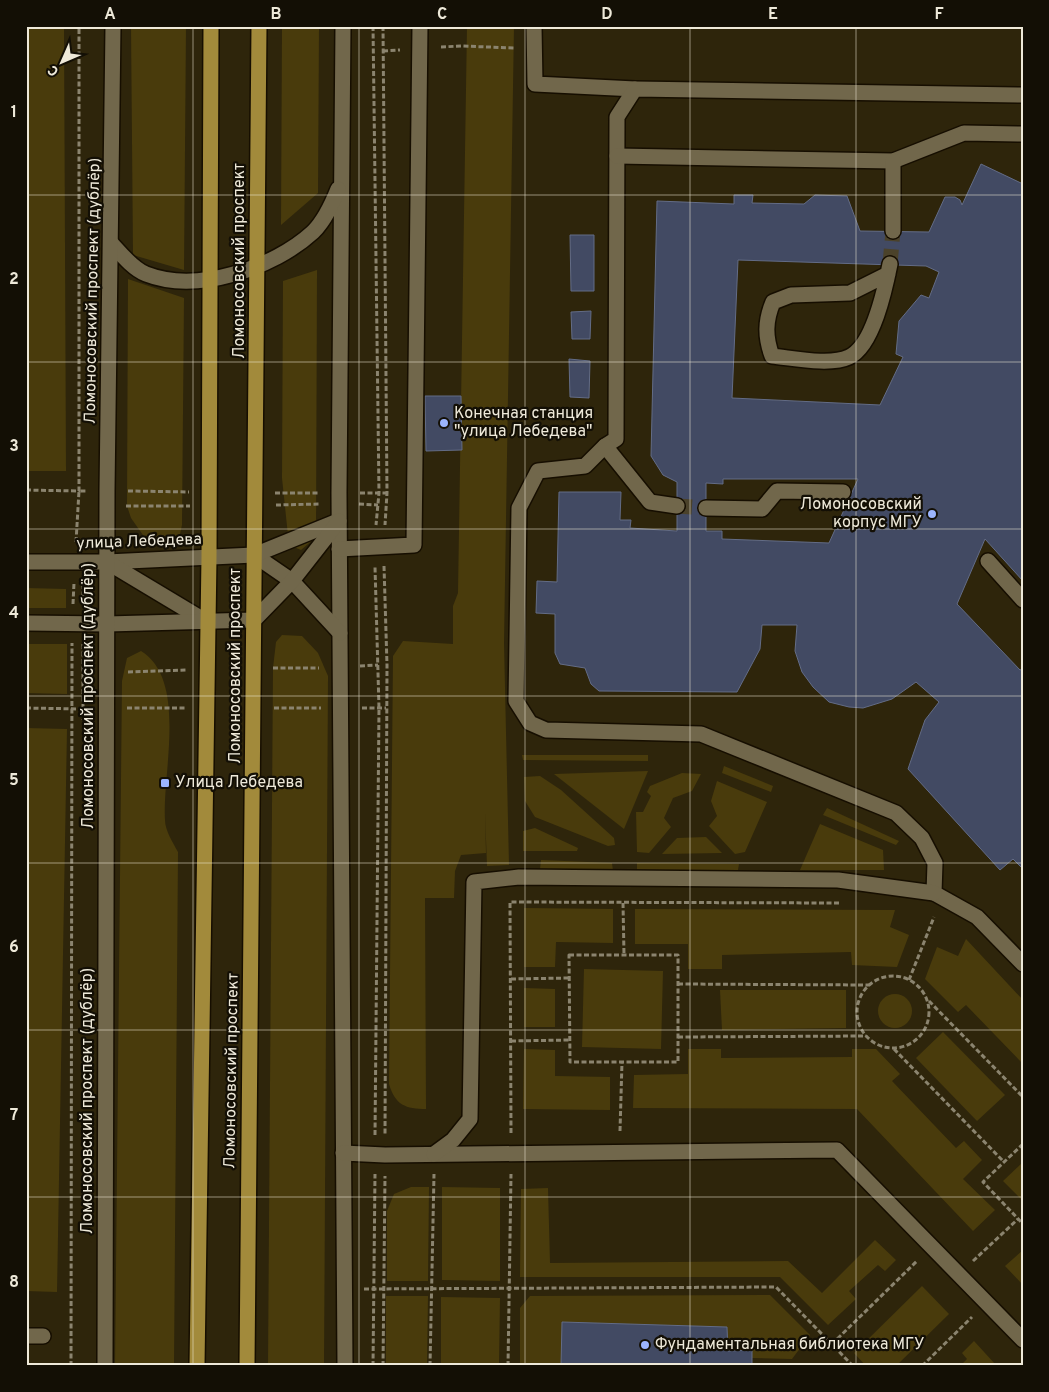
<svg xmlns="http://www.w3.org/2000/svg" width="1049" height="1392" font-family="Overpass,sans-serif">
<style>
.green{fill:#493b0c}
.building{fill:#424a63;stroke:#636c86;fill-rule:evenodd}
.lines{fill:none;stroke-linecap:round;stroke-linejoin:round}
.minor-tunnel{stroke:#4b422a;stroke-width:15;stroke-dasharray:15 8;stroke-linecap:butt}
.minor-casing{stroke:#160e00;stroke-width:18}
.major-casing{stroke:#160e00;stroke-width:18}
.path{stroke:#8b846f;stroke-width:3;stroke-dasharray:5 2.5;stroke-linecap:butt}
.minor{stroke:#71674b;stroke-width:15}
.major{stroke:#a28a3b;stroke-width:15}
.grid{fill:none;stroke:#eee9d9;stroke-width:1;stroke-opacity:0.55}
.poi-dot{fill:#9bb4fd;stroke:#130f05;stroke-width:2}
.labels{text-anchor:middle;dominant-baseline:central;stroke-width:4.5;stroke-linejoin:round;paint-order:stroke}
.street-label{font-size:16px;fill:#eee9d9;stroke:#130f05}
.poi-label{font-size:16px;fill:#eee9d9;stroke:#130f05;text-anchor:start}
.neatline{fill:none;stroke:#eee9d9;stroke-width:2}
.grid-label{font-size:16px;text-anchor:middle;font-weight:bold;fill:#eee9d9}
</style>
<rect width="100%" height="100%" fill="#2e250b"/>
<g class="green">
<polygon points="26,26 64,26 66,471 26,471"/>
<polygon points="131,26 186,26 184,270 133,255"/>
<polygon points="282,26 319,26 318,193 281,225"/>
<path d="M467,26H514L504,643L509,865L487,866L485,812L486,853L461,855L455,871L454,898H425L426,1109C406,1109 395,1105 389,1084L393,656L403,641L453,644V606L458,593Z"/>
<polygon points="317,270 316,537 301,550 289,545 282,478 283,281"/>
<polygon points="128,279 184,298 182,525 180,534 165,542 145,538 131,518 127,506"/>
<polygon points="26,588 66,589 66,608 26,608"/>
<polygon points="282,635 302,636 318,653 328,676 324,1366 268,1366 273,668 276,642"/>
<polygon points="26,644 67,644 67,694 26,693"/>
<path d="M141,651C188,680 162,773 165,820C165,830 173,843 178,852L174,1366H115L122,681L127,658Z"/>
<polygon points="26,728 67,729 57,1292 26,1291"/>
<polygon points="522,755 648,755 648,761 523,760"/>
<polygon points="724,766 773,786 771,792 722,773"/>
<polygon points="648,771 624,829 554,774"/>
<polygon points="682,773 701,774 692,791 673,798 664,818 671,827 649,853 637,852 636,812 643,812 651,796 647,792 650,786"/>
<polygon points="540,776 561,790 614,838 615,845 608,846 535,817 525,801 524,777"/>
<polygon points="717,781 767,802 745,852 735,854 709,826 717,816 711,801"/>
<polygon points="827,808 899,841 896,845 823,815"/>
<polygon points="820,824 883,850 884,870 800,870"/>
<polygon points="535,828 578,848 577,851 523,851 523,831"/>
<polygon points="706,837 722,853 662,854 677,838"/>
<polygon points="541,860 612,863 613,871 540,869"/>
<polygon points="637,863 739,864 738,870 637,870"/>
<polygon points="524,908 613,909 613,943 556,942 555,967 524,967"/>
<polygon points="635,909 895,910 890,927 909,935 897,967 852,965 851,952 722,955 722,969 688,969 688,944 635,944"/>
<polygon points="966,939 1023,1000 1023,1064 966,1005 958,1012 925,979 937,947 958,956"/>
<polygon points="584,969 663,971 661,1049 582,1047"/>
<polygon points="524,988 555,989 555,1027 524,1027"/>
<polygon points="720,990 846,990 846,1028 722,1030"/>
<circle cx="895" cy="1011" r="17"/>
<polygon points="943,1032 1005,1095 977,1121 916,1058"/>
<polygon points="524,1049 555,1050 555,1076 610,1077 610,1110 523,1109"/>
<polygon points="688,1049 721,1049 721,1058 852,1057 852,1049 876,1049 900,1074 892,1081 956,1148 964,1141 982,1160 963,1179 995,1210 973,1231 857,1109 633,1108 634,1075 688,1074"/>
<polygon points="1023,1162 1023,1201 1003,1181"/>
<polygon points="411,1187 429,1187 428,1281 387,1281 387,1211 394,1194"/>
<polygon points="442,1187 500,1188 500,1281 442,1280"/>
<polygon points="548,1188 550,1263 788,1261 822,1293 875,1240 896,1260 885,1271 878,1265 849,1291 856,1299 828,1325 780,1277 520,1277 521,1189"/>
<polygon points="1023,1250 1023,1285 1005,1266"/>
<polygon points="922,1286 949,1314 896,1366 866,1366 854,1353"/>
<polygon points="770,1295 810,1335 792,1359 752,1358 752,1350 728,1351 727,1327 563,1322 561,1366 520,1366 520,1308 530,1296"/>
<polygon points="386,1296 428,1296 427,1366 386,1366"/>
<polygon points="441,1297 500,1298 499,1366 441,1366"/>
<polygon points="974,1341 995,1364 993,1366 960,1366 967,1359 962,1353"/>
</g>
<g class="building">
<path d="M981,164L1023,184V581L985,539L957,604L1020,670L1023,669V869L1013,859L1000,870L908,769L925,720L939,702L916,682L892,699L863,708L849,707L829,702L813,687L802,672L795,651L797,625H762L760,649L737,692L599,691L591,684L585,668L560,664L555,653V614L536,613L537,581L557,582L559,492H621L620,520H631L630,528L677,531V482L663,475L651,456L657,201L734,204V195H753L752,203L804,204L815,195L847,196L860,231L929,232L945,197H955L960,200L962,205ZM738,260L926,266L939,272L929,298L921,295L899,321L896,354L903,357L880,405L732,398ZM723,479H858L829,543L722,539V531H706V483L723,484Z"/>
<polygon points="570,235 594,235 594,291 571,291"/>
<polygon points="591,311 590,339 572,339 571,312"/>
<polygon points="569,359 590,361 589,398 570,397"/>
<polygon points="425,396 461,396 462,450 426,451"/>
<polygon points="562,1322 727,1327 728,1351 752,1350 752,1366 561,1366"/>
</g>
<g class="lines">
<g class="minor-tunnel">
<polyline points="890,264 893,231"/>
<polyline points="677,506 706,508"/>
</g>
<defs>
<g id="minor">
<polyline points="343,26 339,493 345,1366"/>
<polyline points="534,26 535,84 635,89"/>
<polyline points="1023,95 635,89 617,117 616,439 605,446 585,466 538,471 519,508 516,701 530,723 546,730 701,734 896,813 922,838 935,863 934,893 977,917 1023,964"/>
<polyline points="617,156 893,161 964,133 1023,134"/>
<polyline points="893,231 893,161"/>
<path d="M112,244C121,254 133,269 146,274C197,294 274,268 313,232C325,220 332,204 338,189"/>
<path d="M888,274L850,293L791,295L773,302C765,321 765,337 772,356C793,358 830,366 849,357C873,346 885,289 890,264"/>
<polyline points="605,446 650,502 677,506"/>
<polyline points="706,508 762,509 777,491 843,492"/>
<polyline points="339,549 414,545 420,26"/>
<polyline points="254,555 292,581 340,633"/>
<polyline points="988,561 1023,600"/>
<polyline points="26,562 107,562 254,555 338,521"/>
<polyline points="107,562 207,622"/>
<polyline points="26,623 107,624 254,620 292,581 339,521"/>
<polyline points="343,1153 385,1155 837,1150 1023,1340"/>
<polyline points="434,1154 453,1140 470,1119 474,882 519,877 838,880 934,893"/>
<polyline points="26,1336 43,1336"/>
<polyline points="105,1366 107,491 113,26"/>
</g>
<g id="major">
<polyline points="197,1366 209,557 211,26"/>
<polyline points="247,1366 259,26"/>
</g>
</defs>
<use href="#minor" class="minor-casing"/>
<use href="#major" class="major-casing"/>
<g class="path">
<polyline points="373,26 379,493 376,525"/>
<polyline points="383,26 387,493 385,525"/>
<polyline points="441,47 461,46 515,48"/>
<polyline points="383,51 400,50"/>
<polyline points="26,490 79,491 79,26"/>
<polyline points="128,491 189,492"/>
<polyline points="275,493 319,493"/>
<polyline points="360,493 387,493"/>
<polyline points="359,504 378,505"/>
<polyline points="276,505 320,504"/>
<polyline points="126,506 190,506"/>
<polyline points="76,542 79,491 87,491"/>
<polyline points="384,566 387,665 385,1135"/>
<polyline points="83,584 83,602"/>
<polyline points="73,604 74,583"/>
<polyline points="83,644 83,720"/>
<polyline points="360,666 378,665"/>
<polyline points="273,668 319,668"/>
<polyline points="128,672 187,670"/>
<polyline points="26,708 83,709"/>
<polyline points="127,708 186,708"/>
<polyline points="274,708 321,708"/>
<polyline points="362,708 386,708"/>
<polyline points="623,903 624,955"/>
<polygon points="569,955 678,955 678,1062 570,1062"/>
<circle cx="893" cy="1012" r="36"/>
<polyline points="511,979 570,978"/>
<polyline points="909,980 934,917"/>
<polyline points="678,984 869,985"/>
<polyline points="929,1001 1023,1097"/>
<polyline points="678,1037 866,1036"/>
<polyline points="511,1041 569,1040"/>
<polyline points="894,1049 1004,1162"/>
<polyline points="620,1131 622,1062"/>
<polyline points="511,1133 510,902 839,903"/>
<polyline points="375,1135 379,708 375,567"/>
<polyline points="1023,1144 983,1182 1023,1224"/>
<polyline points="973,1261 1018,1219"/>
<polyline points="364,1289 776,1287 853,1366"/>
<polyline points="832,1344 917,1261"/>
<polyline points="71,1366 72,643"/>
<polyline points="373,1366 375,1174"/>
<polyline points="383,1366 385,1176"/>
<polyline points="430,1366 434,1174"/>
<polyline points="508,1366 511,1174"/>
<polyline points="922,1366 972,1317"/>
</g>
<use href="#minor" class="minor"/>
<use href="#major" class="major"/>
</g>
<path class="grid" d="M193,26V1366M359,26V1366M525,26V1366M690,26V1366M856,26V1366M26,195H1023M26,362H1023M26,529H1023M26,696H1023M26,863H1023M26,1030H1023M26,1197H1023"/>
<g class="poi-dot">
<circle cx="444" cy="423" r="5"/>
<circle cx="932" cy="514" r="5"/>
<rect x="160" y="778" width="10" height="10" rx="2.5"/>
<circle cx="645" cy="1345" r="5"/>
</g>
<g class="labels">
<g class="street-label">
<text transform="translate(240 261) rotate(-90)">Ломоносовский проспект</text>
<text transform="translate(93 291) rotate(-89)">Ломоносовский проспект (дублёр)</text>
<text transform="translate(139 542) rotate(-2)">улица Лебедева</text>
<text transform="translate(236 666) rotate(-90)">Ломоносовский проспект</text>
<text transform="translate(89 696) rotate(-90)">Ломоносовский проспект (дублёр)</text>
<text transform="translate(232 1071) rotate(-89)">Ломоносовский проспект</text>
<text transform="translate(88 1101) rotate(-90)">Ломоносовский проспект (дублёр)</text>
</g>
<g class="poi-label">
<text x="454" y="414">Конечная станция<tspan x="454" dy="18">"улица Лебедева"</tspan></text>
<text x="922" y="505" text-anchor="end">Ломоносовский<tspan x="922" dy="18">корпус МГУ</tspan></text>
<text x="175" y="783">Улица Лебедева</text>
<text x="655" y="1345">Фундаментальная библиотека МГУ</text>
</g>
</g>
<rect width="1049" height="1392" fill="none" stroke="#130f05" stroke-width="55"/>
<g transform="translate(62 62) rotate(225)" stroke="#130f05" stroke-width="4" paint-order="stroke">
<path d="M0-4L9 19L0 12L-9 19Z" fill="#eee9d9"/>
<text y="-8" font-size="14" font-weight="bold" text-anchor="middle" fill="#eee9d9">С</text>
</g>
<rect x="28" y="28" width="994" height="1336" class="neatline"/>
<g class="grid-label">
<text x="110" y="19">A</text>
<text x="276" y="19">B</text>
<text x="442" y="19">C</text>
<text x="607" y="19">D</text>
<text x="773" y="19">E</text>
<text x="939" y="19">F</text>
<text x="14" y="117">1</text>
<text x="14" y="284">2</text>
<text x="14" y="451">3</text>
<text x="14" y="618">4</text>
<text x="14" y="785">5</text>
<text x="14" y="952">6</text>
<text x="14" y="1120">7</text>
<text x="14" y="1287">8</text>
</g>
</svg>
